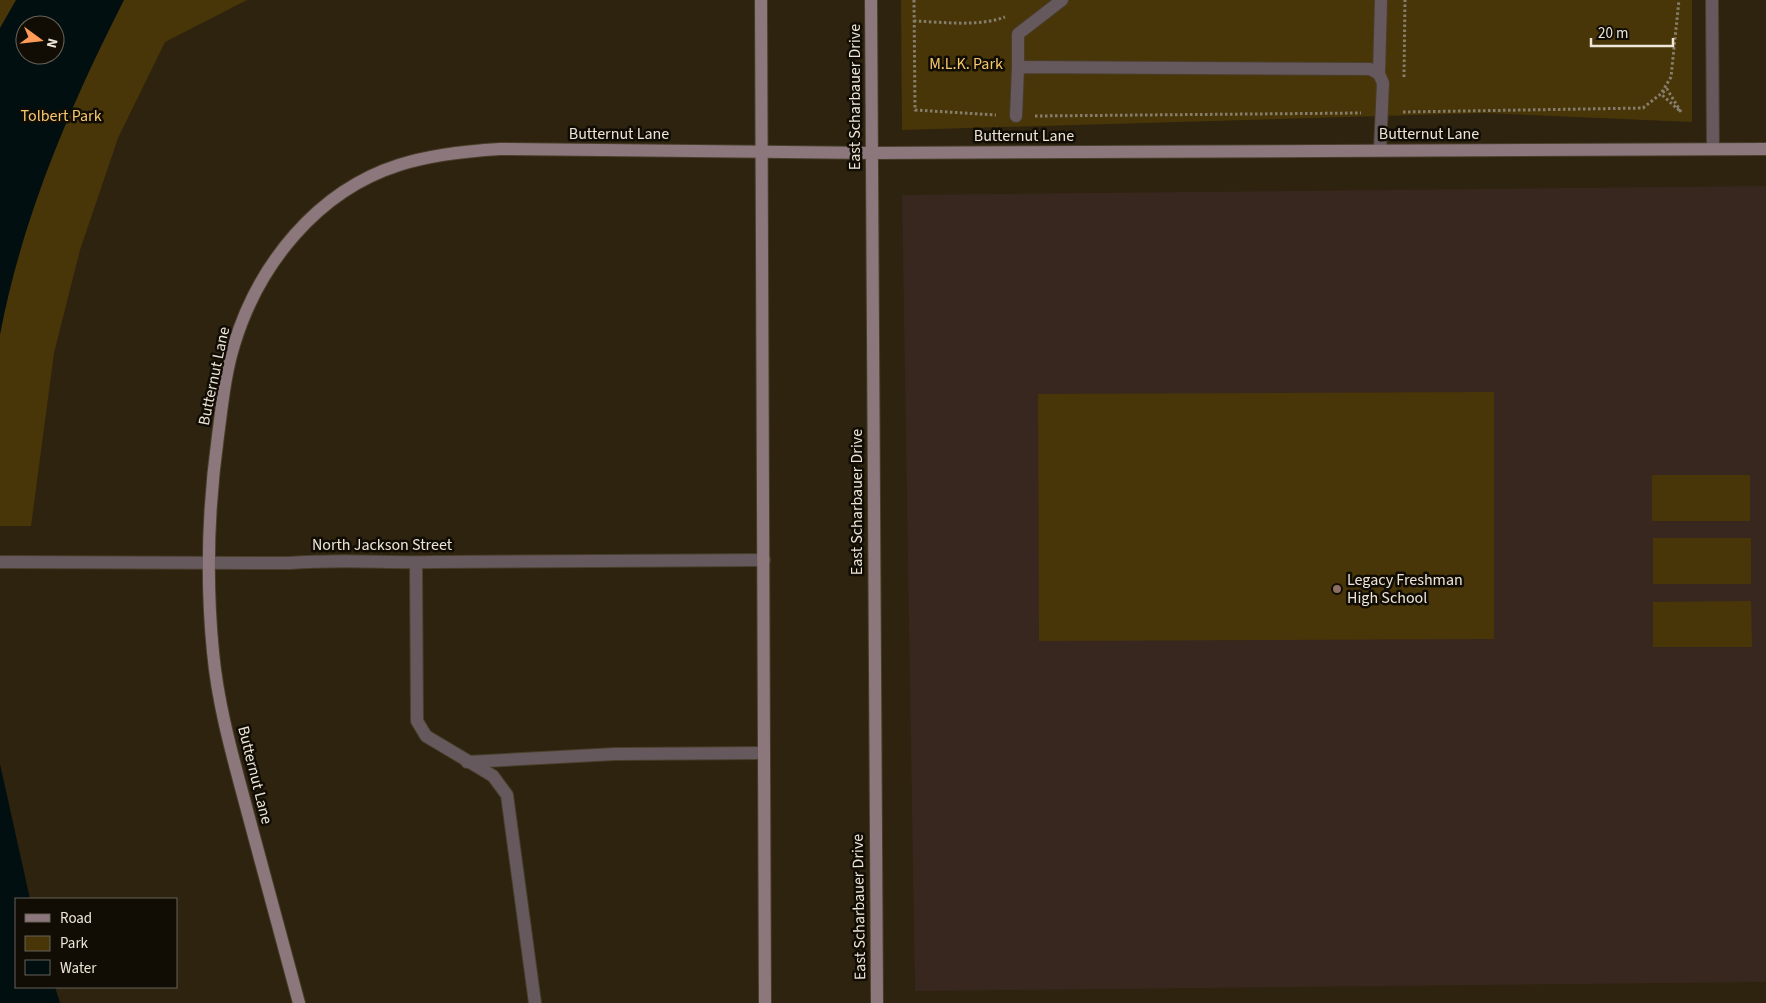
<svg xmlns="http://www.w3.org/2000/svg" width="1766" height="1003" font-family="'Source Sans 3',sans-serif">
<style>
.education{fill:#38271f}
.green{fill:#493608;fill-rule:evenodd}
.water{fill:#010f11;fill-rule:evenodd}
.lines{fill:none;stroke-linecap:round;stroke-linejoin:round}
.lane-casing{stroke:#483e2a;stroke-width:14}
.street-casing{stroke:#483e2a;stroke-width:14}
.secondary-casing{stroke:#483e2a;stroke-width:14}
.path{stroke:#867e6c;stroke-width:3;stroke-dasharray:2.5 2.5;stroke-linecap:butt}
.lane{stroke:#66595d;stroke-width:12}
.street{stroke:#66595d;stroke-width:12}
.secondary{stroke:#8b777c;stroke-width:12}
.education-dot{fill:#8d6e63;stroke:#110d05;stroke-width:2}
.labels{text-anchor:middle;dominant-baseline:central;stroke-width:5;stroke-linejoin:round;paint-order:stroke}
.park-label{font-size:16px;fill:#f7c96d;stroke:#110d05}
.street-label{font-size:16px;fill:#ece5d8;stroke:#110d05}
.poi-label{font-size:16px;fill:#ece5d8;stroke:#110d05;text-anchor:start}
</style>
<rect width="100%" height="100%" fill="#2d230e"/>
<polygon class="education" points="1766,186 1766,982 915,991 902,195"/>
<g class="green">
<path d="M0,0H247L165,42L118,138L80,250L54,353L31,526H0ZM25,25H55V55H25Z"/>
<polygon points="901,0 1692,0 1692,122 1484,113 902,130"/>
<polygon points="1494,392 1494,639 1039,641 1038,394"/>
<rect x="1652" y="475" width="98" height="46"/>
<rect x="1653" y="538" width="98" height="46"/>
<polygon points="1751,601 1752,647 1653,647 1653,602"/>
</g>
<g class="water">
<path d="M16,0H124C70,106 22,218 0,335V28ZM25,25H55V55H25Z"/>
<polygon points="0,764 30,899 16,899 16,987 55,987 60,1003 0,1003"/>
</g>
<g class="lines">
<defs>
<g id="lane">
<polyline points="1018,67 1018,34 1062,0"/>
<polyline points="1379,74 1381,0"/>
<polyline points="1016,116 1018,67 1370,69 1379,74 1383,83 1380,150"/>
<polyline points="416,563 417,721 426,736 493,776 507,795 535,1003"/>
<polyline points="467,762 615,754 764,753"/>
</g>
<g id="street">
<polyline points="1712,0 1713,149"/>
<path d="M0,562L290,563C338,559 386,563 434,562C544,561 654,561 764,560"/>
</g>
<g id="secondary">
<polyline points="761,0 765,1003"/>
<polyline points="871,0 877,1003"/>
<path d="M299,1003C282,940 265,877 248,814C234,761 218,707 213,652C206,581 208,508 218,436C222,406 225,374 234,345C258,265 317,191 399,165C430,155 467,151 500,149L871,153L1766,149"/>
</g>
</defs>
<use href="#lane" class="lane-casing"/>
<use href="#street" class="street-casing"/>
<use href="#secondary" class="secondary-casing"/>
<g class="path">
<polyline points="914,0 915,110 996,115"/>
<path d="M914,21C943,22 978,27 1005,17"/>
<polyline points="1404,77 1405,0"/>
<polyline points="1662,92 1671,77 1679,0"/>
<polyline points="1403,112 1643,108 1667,89 1681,112 1661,94"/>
<polyline points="1035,116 1361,113"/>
</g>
<use href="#lane" class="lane"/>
<use href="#street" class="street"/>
<use href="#secondary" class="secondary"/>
</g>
<circle class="education-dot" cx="1337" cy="589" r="5"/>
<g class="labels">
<g class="park-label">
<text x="966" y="64">M.L.K. Park</text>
<text x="61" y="116">Tolbert Park</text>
</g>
<g class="street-label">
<text transform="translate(855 97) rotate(-90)">East Scharbauer Drive</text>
<text x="619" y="134">Butternut Lane</text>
<text x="1429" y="134">Butternut Lane</text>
<text x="1024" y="136">Butternut Lane</text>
<text transform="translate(214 376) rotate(-78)">Butternut Lane</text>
<text transform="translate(857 502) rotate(-90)">East Scharbauer Drive</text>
<text x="382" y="545">North Jackson Street</text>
<text transform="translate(255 775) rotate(76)">Butternut Lane</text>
<text transform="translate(859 907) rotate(-91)">East Scharbauer Drive</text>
</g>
<g class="poi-label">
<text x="1347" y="580">Legacy Freshman<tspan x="1347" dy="18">High School</tspan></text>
</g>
</g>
<rect x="15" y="898" width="162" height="90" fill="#110d05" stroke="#696359"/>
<rect x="25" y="914" width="25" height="8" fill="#8b777c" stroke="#696359"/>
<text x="60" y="923" font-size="15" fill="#ece5d8">Road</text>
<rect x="25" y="936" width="25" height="15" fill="#493608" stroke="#696359"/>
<text x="60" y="948" font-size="15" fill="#ece5d8">Park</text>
<rect x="25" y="960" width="25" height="15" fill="#010f11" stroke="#696359"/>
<text x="60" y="973" font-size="15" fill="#ece5d8">Water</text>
<g transform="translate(40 40) rotate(105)"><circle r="24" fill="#110d05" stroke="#696359"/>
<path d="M0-4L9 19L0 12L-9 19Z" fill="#fe9b58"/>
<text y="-8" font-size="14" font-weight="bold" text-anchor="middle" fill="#ece5d8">N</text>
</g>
<path d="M1591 38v8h82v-8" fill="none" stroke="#ece5d8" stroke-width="2.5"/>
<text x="1598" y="38" font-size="15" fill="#ece5d8" stroke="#110d05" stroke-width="4" paint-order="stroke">20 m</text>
</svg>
